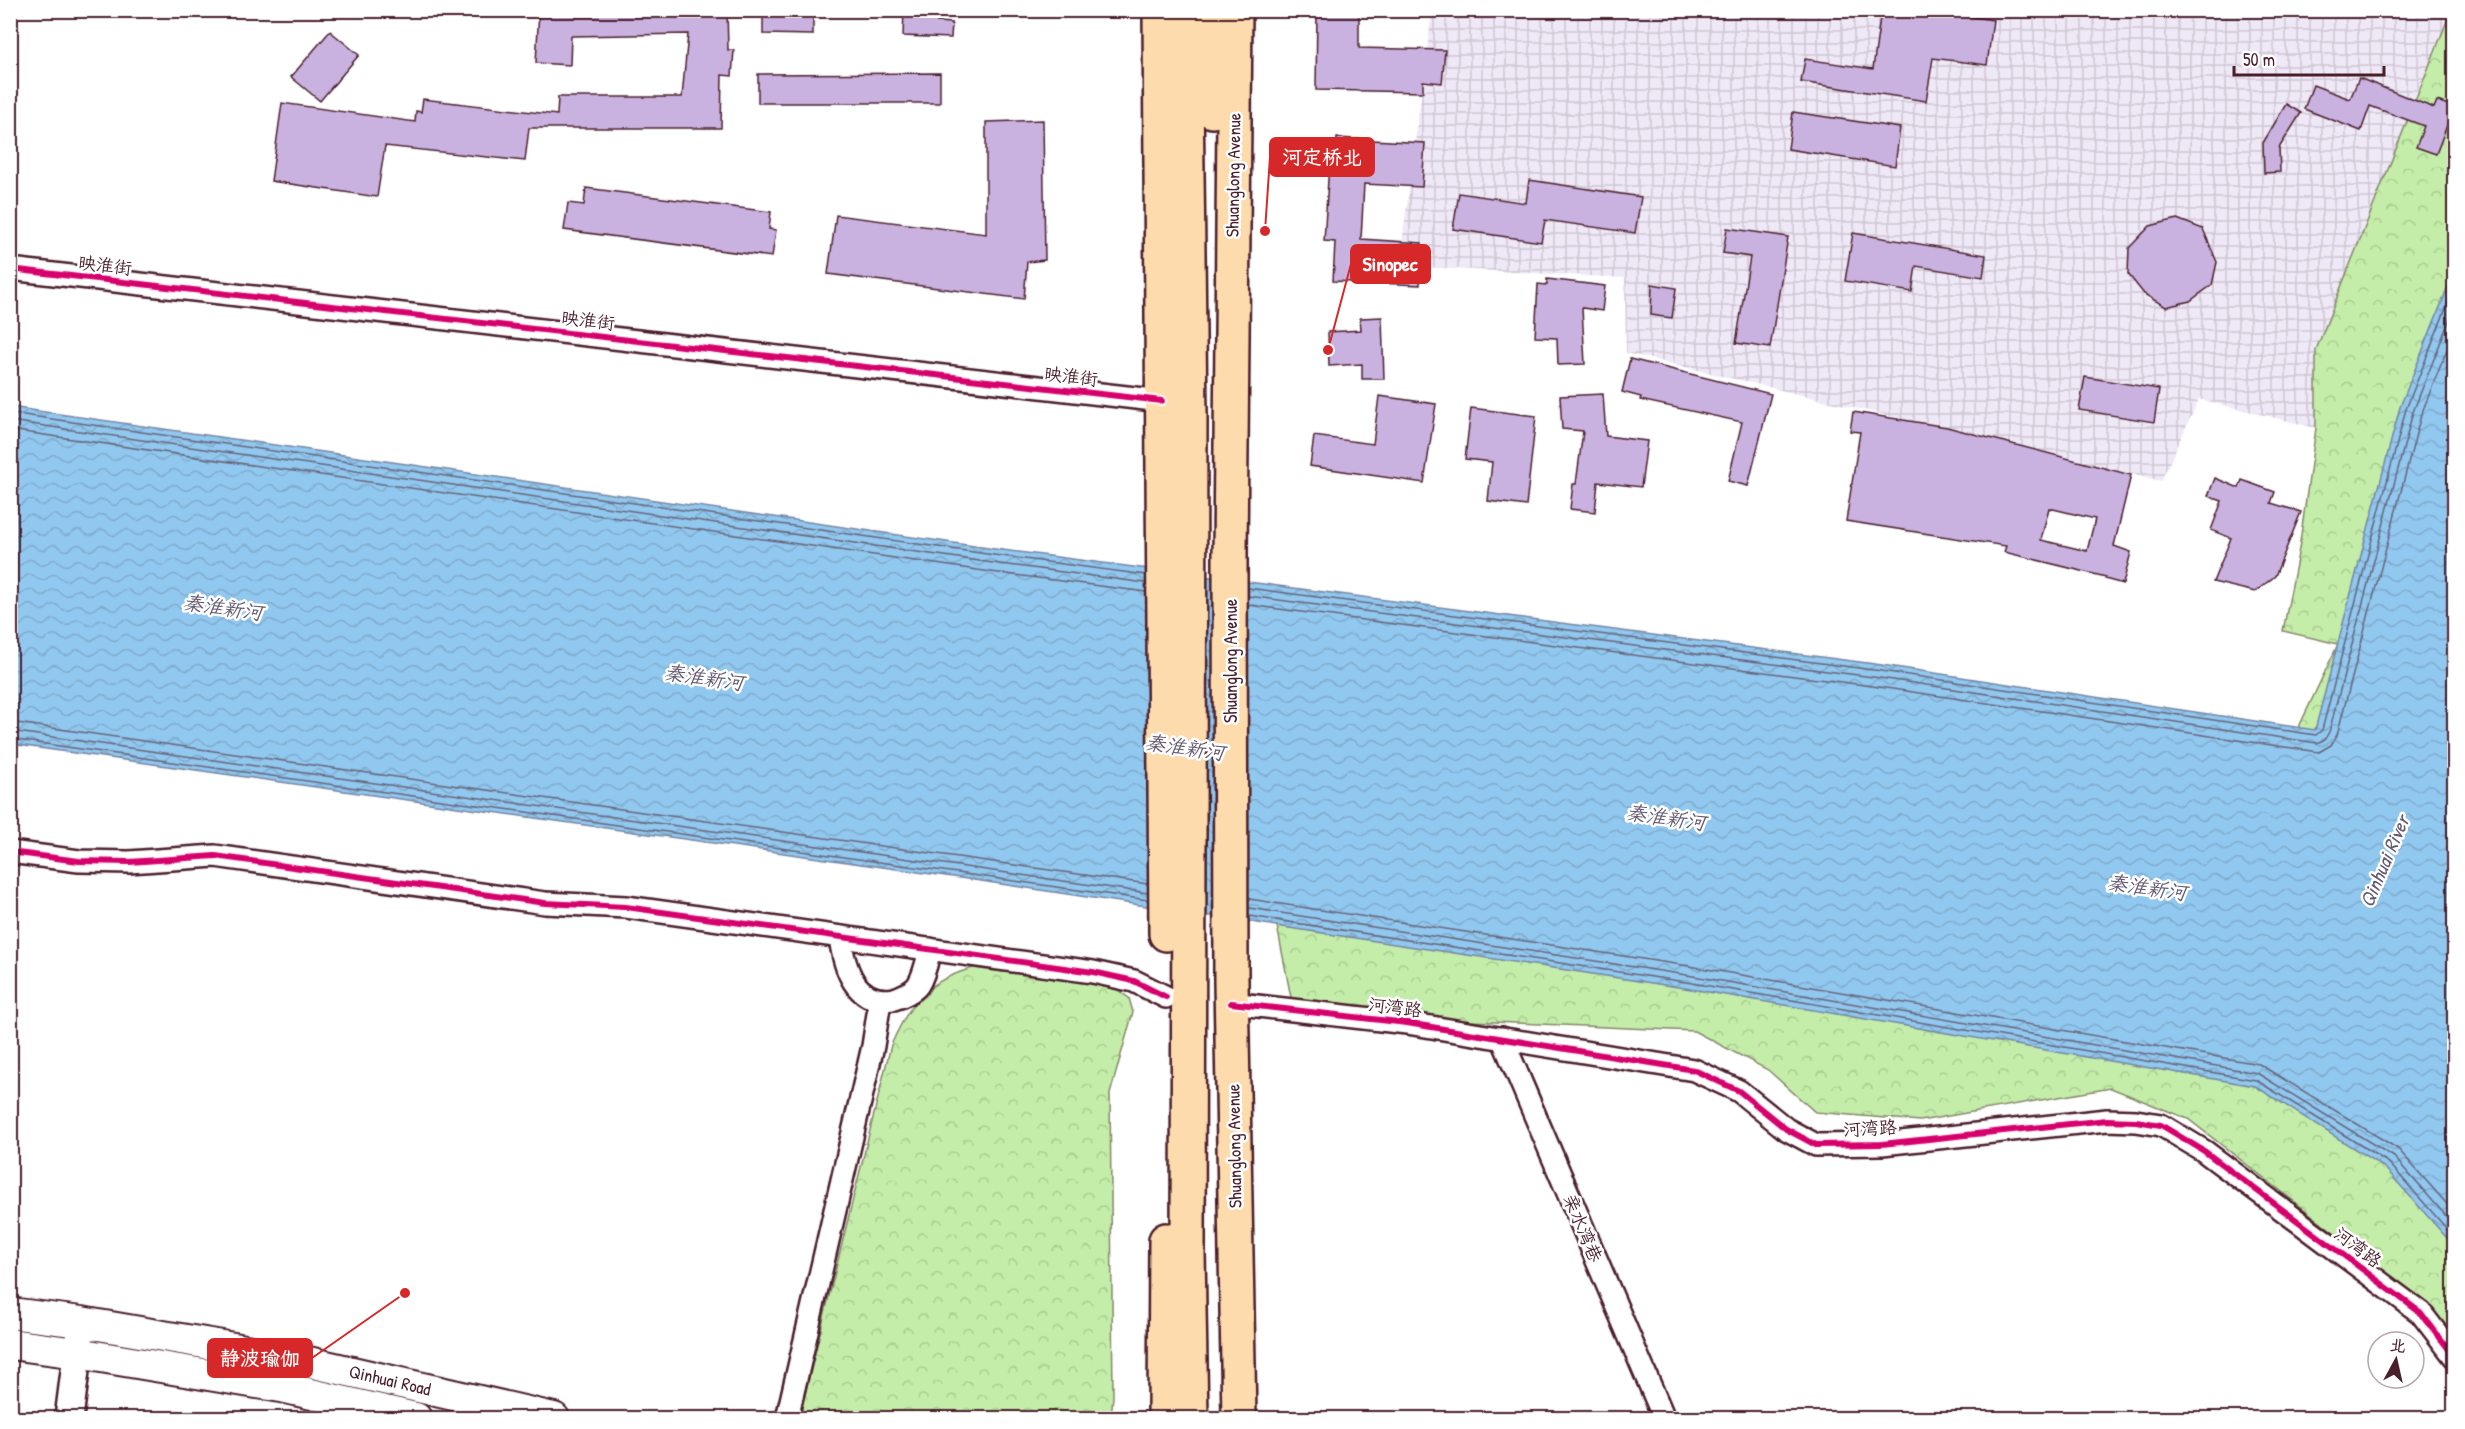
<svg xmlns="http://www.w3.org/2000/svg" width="2465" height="1429" font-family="'Patrick Hand','LXGW WenKai TC',sans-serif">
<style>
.industrial{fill:url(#industrial-grid)}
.forest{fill:url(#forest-crowns);stroke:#86866a;stroke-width:1.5}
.water{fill:url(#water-waves);stroke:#7584a1;stroke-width:1.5}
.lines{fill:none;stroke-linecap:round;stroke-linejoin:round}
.shore{stroke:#666379;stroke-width:1.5}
.building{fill:#c9b1e0;stroke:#4a1f2b;stroke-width:1.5;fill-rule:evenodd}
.minor-casing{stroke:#4a1f2b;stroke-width:26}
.tertiary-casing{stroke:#4a1f2b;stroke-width:32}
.secondary-casing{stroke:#4a1f2b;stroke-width:34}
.trunk-casing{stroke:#4a1f2b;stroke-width:38}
.minor{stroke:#fff;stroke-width:21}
.tertiary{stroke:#fff;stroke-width:27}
.secondary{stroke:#fff;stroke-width:30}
.trunk{stroke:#fedbac;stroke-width:33}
.cycleway-casing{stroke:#fff;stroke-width:10}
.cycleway{stroke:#d6006c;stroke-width:6}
.labels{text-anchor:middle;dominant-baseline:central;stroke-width:5;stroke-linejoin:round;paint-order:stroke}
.street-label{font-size:18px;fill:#4a1f2b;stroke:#fff}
.water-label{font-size:20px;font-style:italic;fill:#635a70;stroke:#fff}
.leader{fill:none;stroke:#d62828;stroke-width:2}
.callout-dot{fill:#d62828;stroke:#fff;stroke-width:2}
.callout{fill:#d62828;stroke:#d62828;stroke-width:2}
.callout-label{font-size:20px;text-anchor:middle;font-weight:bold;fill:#fff}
</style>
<defs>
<pattern id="industrial-grid" width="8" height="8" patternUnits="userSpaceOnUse" patternTransform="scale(1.5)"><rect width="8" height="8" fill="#efe8f6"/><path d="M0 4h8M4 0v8" fill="none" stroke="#cec7d3"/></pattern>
<pattern id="forest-crowns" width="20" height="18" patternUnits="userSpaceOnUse" patternTransform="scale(1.5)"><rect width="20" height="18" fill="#c3eda8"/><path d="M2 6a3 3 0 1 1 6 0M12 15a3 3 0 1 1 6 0" fill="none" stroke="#a9cb91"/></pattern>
<pattern id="water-waves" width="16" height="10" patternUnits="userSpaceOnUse" patternTransform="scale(1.5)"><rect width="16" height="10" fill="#91c8ef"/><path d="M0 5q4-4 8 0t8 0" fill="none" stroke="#7fabcd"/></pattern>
</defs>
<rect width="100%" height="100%" fill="#fff"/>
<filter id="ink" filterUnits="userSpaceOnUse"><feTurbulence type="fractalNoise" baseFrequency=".0167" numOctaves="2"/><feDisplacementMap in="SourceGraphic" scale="12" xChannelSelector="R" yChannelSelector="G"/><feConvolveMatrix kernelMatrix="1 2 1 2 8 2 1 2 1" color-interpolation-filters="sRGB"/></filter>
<g filter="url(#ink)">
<polygon class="industrial" points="1432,11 2451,11 2316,350 2316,428 2199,399 2161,481 1626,353 1625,278 1399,266"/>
<g class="forest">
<polygon points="2451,11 2454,11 2454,1362 2429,1306 2188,1119 2111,1088 1920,1121 1815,1112 1768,1070 1694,1031 1294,1013 1277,926 2133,1045 2200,937 2338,644 2283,631 2299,549 2316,428 2316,350"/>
<path d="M973,968L1098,984L1116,989L1129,998L1133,1012L1110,1094L1113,1397L1111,1418H799L891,1045C910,1002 926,981 973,968Z"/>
</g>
<polygon class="water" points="2454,272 2454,1246 2385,1168 2255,1086 1691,989 981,881 11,744 11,407 995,549 1875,664 2315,730 2400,407"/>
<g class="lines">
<g class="shore">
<polyline points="10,413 994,555 1146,575"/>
<polyline points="10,421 993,563 1146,583"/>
<polyline points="10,430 991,572 1146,592"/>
<polyline points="1248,588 1874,670 2316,735 2322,730 2406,409 2454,288"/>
<polyline points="1248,596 1873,677 2317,743 2325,739 2329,732 2413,412 2454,308"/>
<polyline points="1248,605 1872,686 2319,752 2331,745 2337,735 2421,415 2454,332"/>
<polyline points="10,722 1148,884"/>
<polyline points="10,731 1148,893"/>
<polyline points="10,739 1148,900"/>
<polyline points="1249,899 1695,967 2259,1064 2398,1149 2454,1212"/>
<polyline points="1249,908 1693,976 2257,1073 2394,1157 2454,1225"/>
<polyline points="1249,916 1692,983 2256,1080 2389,1163 2454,1237"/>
</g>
</g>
<g class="building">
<polygon points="539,10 727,10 728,50 734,50 732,76 722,75 721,128 529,128 525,161 385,146 377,197 271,181 282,103 415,122 416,111 421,112 423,99 557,115 558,97 682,97 688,34 571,36 570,65 536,63"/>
<polygon points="763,10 813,10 813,35 763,34"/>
<polygon points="904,10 937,10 937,22 952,23 951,38 903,36"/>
<polygon points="1317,10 1359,10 1359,48 1445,50 1442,83 1423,81 1423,92 1316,90"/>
<polygon points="1881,10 1927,10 1993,20 1987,65 1933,58 1926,101 1801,82 1805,59 1873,69"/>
<polygon points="330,31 359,55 320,101 291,77"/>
<polygon points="940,73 940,103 758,103 758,74"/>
<polygon points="2359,78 2434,108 2437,101 2454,107 2436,154 2416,147 2424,126 2370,106 2361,131 2304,109 2313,85 2350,99"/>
<polygon points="2286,104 2301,113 2279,148 2280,172 2264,173 2263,143"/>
<polygon points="1793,112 1900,128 1895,166 1788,149"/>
<polygon points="1043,120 1045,260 1027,262 1024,299 828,274 836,215 986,234 986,122"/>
<polygon points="1337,138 1425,143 1422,187 1364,184 1361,239 1422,243 1420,285 1333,281 1335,242 1324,241 1329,164 1335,164"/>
<polygon points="1529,180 1641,197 1635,233 1545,220 1541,242 1453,229 1459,193 1526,203"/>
<polygon points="586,188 771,212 769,229 776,230 772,257 564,230 568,203 584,205"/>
<polygon points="2177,219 2203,229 2217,262 2212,285 2190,301 2166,307 2144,294 2128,274 2129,248 2150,226"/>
<polygon points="1727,228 1788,237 1770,348 1736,343 1750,257 1723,253"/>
<polygon points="1853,233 1986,255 1983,277 1916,266 1912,292 1845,281"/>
<polygon points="1547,279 1605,286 1602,311 1582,308 1585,364 1558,365 1557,338 1535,337 1538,284 1547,285"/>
<polygon points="1652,284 1676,288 1672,318 1651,315"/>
<polygon points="1382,317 1384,379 1362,379 1362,364 1329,366 1328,332 1361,330 1360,318"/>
<polygon points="1630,359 1771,394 1748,486 1728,481 1742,422 1640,400 1641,397 1622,392"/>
<polygon points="2085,377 2159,389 2154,422 2079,410"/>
<polygon points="1603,394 1606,436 1647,441 1641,487 1598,482 1595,512 1570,509 1573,484 1576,484 1583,431 1562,429 1560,396"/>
<polygon points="1379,396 1436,404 1424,483 1310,466 1314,436 1373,444"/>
<polygon points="1471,408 1536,416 1526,506 1488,501 1492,462 1465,459"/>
<path d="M1853,412L1947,427L2131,475L2114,546L2131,552L2123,584L2105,579L2106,577L2004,552L2006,546L1846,521L1860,432L1850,431ZM2049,508L2095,519L2087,551L2041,540Z"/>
<polygon points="2215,478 2239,488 2242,480 2275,492 2271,503 2301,512 2275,576 2255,592 2213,582 2231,538 2211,530 2222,501 2208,496"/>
</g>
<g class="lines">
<defs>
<g id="minor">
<polyline points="10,269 1162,401"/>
<polyline points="10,852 79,861 129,862 215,856 545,903 626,907 1093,972 1134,981 1166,997"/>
<path d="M840,937C844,967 855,1006 894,999C901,997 914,991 918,985C925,974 927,961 930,949"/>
<polyline points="1231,1003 1407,1023 1694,1070 1739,1091 1786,1129 1816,1145 1882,1144 2107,1120 2136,1121 2161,1125 2204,1151 2421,1313 2454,1356"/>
<polyline points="1502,1038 1664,1418"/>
<polyline points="787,1418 873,1046 880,1001"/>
</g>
<polyline id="tertiary" points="69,1418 80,1332"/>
<g id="secondary">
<polyline points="10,1313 81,1322 287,1357 554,1418"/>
<polyline points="10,1344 77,1353 281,1387 416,1418"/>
</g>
<g id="trunk">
<polyline points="1160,10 1166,934"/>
<polyline points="1185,10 1190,415 1188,1252 1191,1418"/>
<polyline points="1211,10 1212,111"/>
<polyline points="1235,10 1230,556 1231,982 1239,1418"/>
<polyline points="1165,1418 1166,1240"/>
</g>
</defs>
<use href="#minor" class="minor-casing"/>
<use href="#tertiary" class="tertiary-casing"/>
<use href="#secondary" class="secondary-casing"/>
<use href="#trunk" class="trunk-casing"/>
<use href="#minor" class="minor"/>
<use href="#tertiary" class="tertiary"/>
<use href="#secondary" class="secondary"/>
<use href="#trunk" class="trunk"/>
<defs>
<g id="cycleway">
<polyline points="10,269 1162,401"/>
<polyline points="10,852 79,861 129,862 215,856 545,903 626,907 1093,972 1134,981 1166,997"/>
<polyline points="1231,1003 1407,1023 1694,1070 1739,1091 1786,1129 1816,1145 1882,1144 2107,1120 2136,1121 2161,1125 2204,1151 2421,1313 2454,1356"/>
</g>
</defs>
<use href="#cycleway" class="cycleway-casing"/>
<use href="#cycleway" class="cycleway"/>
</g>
</g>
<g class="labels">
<g class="street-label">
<text transform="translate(1233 175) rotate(-89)">Shuanglong Avenue</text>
<text transform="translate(105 265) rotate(7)">映淮街</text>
<text transform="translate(588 320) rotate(7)">映淮街</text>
<text transform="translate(1071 376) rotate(7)">映淮街</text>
<text transform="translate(1230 661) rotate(-90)">Shuanglong Avenue</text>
<text transform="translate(1395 1007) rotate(7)">河湾路</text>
<text transform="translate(1870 1128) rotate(-3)">河湾路</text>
<text transform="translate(1234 1146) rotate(-91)">Shuanglong Avenue</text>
<text transform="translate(1583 1228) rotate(67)">亲水湾巷</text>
<text transform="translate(2358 1247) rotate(37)">河湾路</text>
<text transform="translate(390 1380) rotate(13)">Qinhuai Road</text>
</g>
<g class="water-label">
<text transform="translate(223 607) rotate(8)">秦淮新河</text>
<text transform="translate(704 677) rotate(8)">秦淮新河</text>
<text transform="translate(1185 747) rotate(8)">秦淮新河</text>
<text transform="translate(1666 817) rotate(8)">秦淮新河</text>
<text transform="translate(2384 861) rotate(-67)">Qinhuai River</text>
<text transform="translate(2147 887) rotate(8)">秦淮新河</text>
</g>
</g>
<path class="leader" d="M1265 231L1270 157M1328 350L1351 264M405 1293L312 1358"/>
<g class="callout-dot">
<circle cx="1265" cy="231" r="6"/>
<circle cx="1328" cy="350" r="6"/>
<circle cx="405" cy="1293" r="6"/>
</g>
<g class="callout">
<rect x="1270" y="138" width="104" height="38" rx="6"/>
<rect x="1351" y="245" width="79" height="38" rx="6"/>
<rect x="208" y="1339" width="104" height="38" rx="6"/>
</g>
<g class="callout-label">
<text x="1322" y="164">河定桥北</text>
<text x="1390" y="271">Sinopec</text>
<text x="260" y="1365">静波瑜伽</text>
</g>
<rect width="2465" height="1429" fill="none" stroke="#fff" stroke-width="36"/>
<rect x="18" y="18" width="2429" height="1393" fill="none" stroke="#4a1f2b" stroke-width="2" filter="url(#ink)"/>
<g transform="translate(2396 1360) rotate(8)"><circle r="28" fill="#ffffff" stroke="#b7a5aa" stroke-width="1.5"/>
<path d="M0-4.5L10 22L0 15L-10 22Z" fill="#4a1f2b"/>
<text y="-9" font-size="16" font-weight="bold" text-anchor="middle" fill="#4a1f2b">北</text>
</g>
<path d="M2234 66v9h150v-9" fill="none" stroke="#4a1f2b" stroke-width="3"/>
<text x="2243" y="66" font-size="18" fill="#4a1f2b" stroke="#ffffff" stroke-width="4.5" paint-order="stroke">50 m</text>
</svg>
